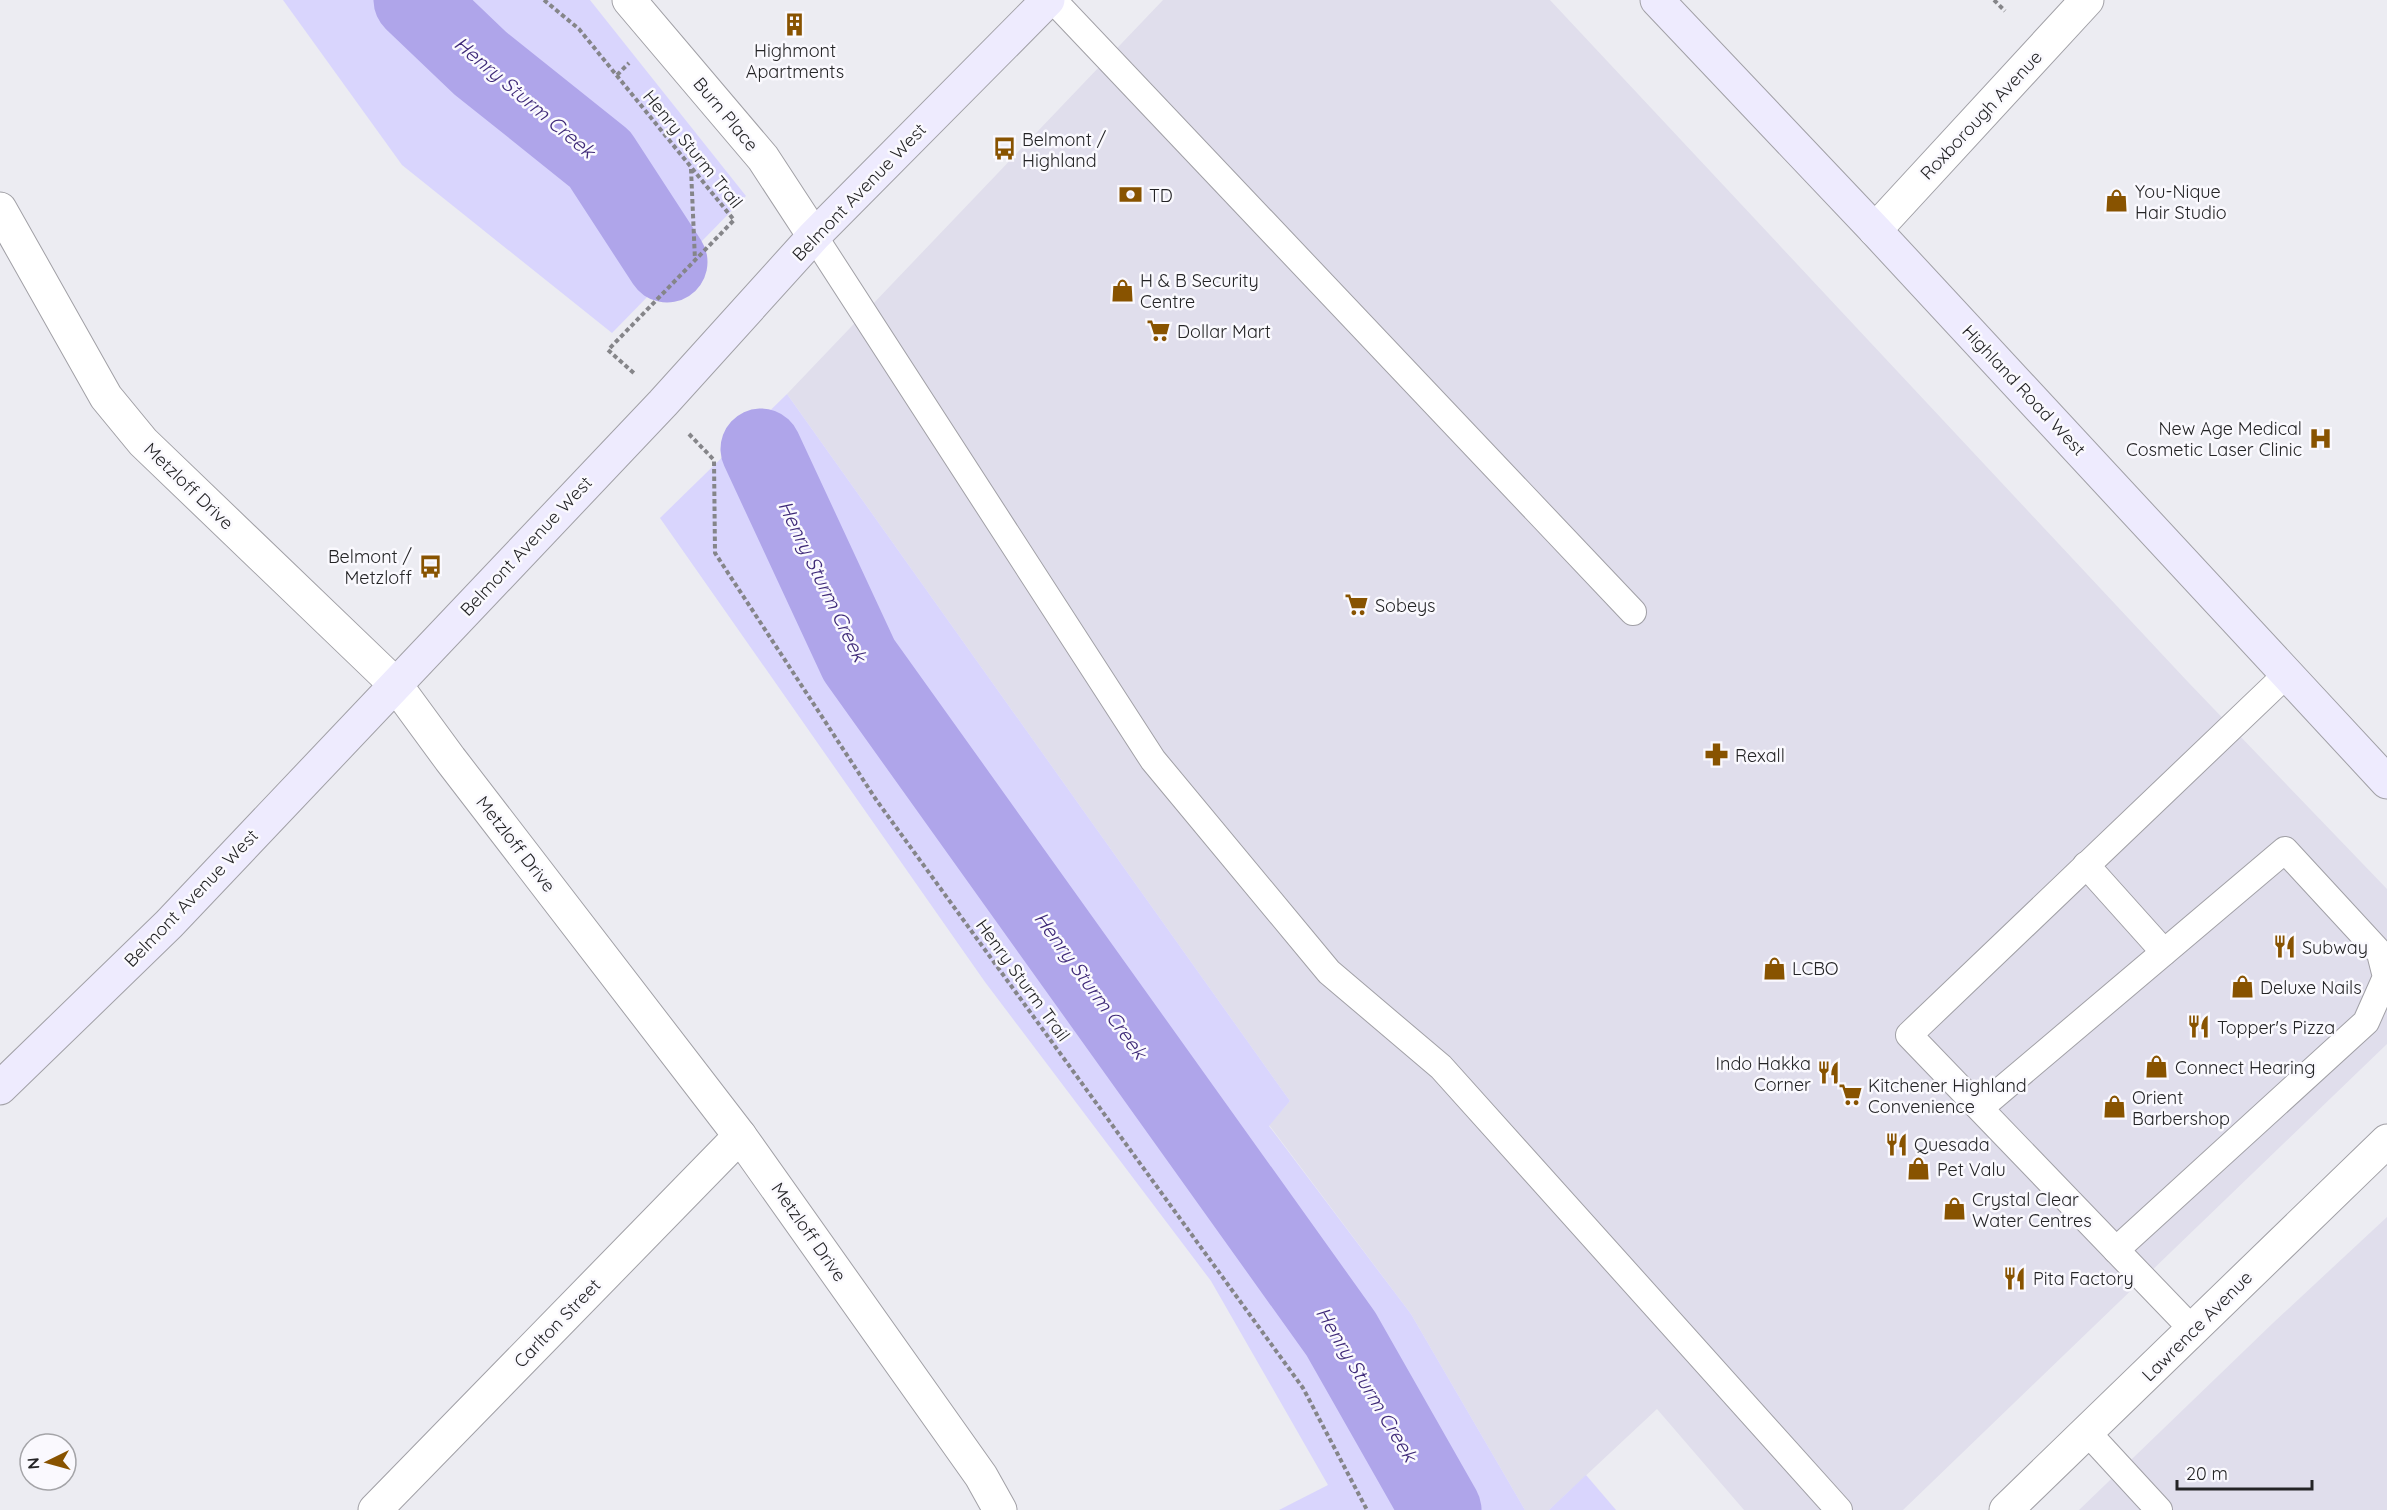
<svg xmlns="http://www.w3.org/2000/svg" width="2387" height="1510" font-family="Quicksand,sans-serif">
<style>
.built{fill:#e0deec}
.green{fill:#d9d5fd}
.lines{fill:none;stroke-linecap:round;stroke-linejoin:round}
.river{stroke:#afa5ea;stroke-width:81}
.lane-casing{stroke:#a1a0a6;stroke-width:28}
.street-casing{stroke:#a1a0a6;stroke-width:35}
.secondary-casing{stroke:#a1a0a6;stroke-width:35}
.path{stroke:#858589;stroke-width:4;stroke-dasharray:4.5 3;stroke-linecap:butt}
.lane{stroke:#fff;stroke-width:26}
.street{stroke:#fff;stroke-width:33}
.secondary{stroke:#eeebfe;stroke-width:33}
.labels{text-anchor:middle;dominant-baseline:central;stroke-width:5;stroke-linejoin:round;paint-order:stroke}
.poi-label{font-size:18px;fill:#242426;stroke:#faf9fe;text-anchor:start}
.street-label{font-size:18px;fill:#242426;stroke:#faf9fe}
.water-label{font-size:20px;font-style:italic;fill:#3e2978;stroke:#faf9fe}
</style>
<rect width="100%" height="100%" fill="#ececf2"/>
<g class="built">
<polygon points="1163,0 1550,0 2188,682 2387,889 2387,1044 1903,1510 1744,1510 1657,1409 1549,1510 1525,1510 1411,1314 1269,1125 1290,1101 787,394"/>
<polygon points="2387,1217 2387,1510 2079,1510 2273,1323"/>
</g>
<g class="green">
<polygon points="283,0 590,0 746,196 612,333 402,165"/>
<polygon points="787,394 1290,1101 1269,1126 1411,1314 1525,1510 1279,1510 1328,1485 1211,1281 985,982 660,518"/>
<polygon points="1586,1475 1616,1510 1549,1510"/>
</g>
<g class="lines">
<g class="river">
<polyline points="414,0 480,63 600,159 667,262"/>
<polyline points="761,449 859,660 1341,1334 1441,1510"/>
</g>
<defs>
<g id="lane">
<polyline points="1053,0 1633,612"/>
<polyline points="814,236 1153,760 1329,972 1441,1067 1839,1510"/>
<polyline points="2086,865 2164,952"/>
<polyline points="1980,1108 2285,850 2380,953 2386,977 2366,1022 2116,1250"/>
<polyline points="2193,1330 1909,1035 2288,673"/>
<polyline points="2088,1433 2159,1510"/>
</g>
<g id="street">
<polyline points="629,0 763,158 814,236"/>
<polyline points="0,209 106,397 143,442 395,684 450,759 740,1136 981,1476 1000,1510"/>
<polyline points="1875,230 2087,0"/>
<polyline points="375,1510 740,1136"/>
<polyline points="2006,1510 2387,1141"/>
</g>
<g id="secondary">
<polyline points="1657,0 1875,230 2387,782"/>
<polyline points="0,1088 169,924 663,403 814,236 1048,0"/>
</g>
</defs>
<use href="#lane" class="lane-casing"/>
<use href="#street" class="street-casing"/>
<use href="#secondary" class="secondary-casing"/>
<g class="path">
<polyline points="544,0 579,29 734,220 608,350 636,375"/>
<polyline points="1994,0 2005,11"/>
<polyline points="617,75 629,63"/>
<polyline points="691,169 695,260"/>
<polyline points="689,434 714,460 715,553 877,801 1303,1388 1367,1510"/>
</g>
<use href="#lane" class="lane"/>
<use href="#street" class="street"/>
<use href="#secondary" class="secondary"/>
</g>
<defs>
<symbol id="building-bare" viewBox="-9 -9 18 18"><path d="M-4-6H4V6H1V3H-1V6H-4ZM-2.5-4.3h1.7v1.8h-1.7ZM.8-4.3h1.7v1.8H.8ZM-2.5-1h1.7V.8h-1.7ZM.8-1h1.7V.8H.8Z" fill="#885300" stroke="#faf9fe" stroke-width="2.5" paint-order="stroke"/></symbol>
<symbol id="bus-bare" viewBox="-9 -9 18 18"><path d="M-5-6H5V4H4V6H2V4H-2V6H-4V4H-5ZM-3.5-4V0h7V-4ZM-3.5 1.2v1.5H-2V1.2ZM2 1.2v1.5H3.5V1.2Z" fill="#885300" stroke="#faf9fe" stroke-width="2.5" paint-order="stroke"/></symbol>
<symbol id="bank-bare" viewBox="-9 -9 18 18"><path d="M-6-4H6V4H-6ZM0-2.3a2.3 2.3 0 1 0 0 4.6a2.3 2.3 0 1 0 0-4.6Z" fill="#885300" stroke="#faf9fe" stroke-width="2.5" paint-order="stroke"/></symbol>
<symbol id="shop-bare" viewBox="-9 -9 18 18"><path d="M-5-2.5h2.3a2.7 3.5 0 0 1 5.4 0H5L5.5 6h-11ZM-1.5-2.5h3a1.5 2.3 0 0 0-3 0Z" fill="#885300" stroke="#faf9fe" stroke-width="2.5" paint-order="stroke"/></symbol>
<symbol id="supermarket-bare" viewBox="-9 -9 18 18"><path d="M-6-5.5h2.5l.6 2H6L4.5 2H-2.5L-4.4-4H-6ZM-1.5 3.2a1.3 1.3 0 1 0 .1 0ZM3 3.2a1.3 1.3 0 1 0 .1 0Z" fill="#885300" stroke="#faf9fe" stroke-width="2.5" paint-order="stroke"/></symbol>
<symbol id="hospital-bare" viewBox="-9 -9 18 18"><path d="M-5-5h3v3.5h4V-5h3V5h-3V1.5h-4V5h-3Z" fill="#885300" stroke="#faf9fe" stroke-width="2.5" paint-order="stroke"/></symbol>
<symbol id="pharmacy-bare" viewBox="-9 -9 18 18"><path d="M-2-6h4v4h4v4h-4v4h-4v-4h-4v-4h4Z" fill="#885300" stroke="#faf9fe" stroke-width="2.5" paint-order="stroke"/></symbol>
<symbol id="restaurant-bare" viewBox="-9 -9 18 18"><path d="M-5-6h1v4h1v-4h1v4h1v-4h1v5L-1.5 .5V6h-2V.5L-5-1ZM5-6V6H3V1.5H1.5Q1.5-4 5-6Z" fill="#885300" stroke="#faf9fe" stroke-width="2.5" paint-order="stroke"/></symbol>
</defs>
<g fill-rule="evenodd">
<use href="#building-bare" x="778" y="8" width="33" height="33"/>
<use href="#bus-bare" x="988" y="132" width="33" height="33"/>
<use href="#bank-bare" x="1114" y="178" width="33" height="33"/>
<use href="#shop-bare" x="2100" y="184" width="33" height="33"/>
<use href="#shop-bare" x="1106" y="274" width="33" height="33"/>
<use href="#supermarket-bare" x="1142" y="314" width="33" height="33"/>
<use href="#hospital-bare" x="2304" y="422" width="33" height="33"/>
<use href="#bus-bare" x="414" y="550" width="33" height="33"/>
<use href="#supermarket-bare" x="1340" y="588" width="33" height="33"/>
<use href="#pharmacy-bare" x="1700" y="738" width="33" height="33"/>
<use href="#restaurant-bare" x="2268" y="930" width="33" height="33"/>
<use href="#shop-bare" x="1758" y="952" width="33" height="33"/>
<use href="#shop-bare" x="2226" y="970" width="33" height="33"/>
<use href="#restaurant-bare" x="2182" y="1010" width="33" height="33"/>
<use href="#shop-bare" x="2140" y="1050" width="33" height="33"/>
<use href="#restaurant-bare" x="1812" y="1056" width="33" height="33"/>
<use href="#supermarket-bare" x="1834" y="1078" width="33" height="33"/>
<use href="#shop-bare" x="2098" y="1090" width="33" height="33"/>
<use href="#restaurant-bare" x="1880" y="1128" width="33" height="33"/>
<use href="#shop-bare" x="1902" y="1152" width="33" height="33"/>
<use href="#shop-bare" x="1938" y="1192" width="33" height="33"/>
<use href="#restaurant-bare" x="1998" y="1262" width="33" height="33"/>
</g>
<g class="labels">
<g class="poi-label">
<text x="795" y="50" text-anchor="middle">Highmont<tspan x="795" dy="21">Apartments</tspan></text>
<text x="1022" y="139">Belmont /<tspan x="1022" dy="21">Highland</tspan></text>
<text x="2135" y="191">You-Nique<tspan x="2135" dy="21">Hair Studio</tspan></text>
<text x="1149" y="195">TD</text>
<text x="1140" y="280">H &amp; B Security<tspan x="1140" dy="21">Centre</tspan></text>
<text x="1177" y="331">Dollar Mart</text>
<text x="2302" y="428" text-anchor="end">New Age Medical<tspan x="2302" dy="21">Cosmetic Laser Clinic</tspan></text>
<text x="412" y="556" text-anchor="end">Belmont /<tspan x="412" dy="21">Metzloff</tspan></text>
<text x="1375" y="605">Sobeys</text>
<text x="1735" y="755">Rexall</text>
<text x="2302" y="947">Subway</text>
<text x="1792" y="968">LCBO</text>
<text x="2260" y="987">Deluxe Nails</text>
<text x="2217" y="1027">Topper's Pizza</text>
<text x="1811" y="1063" text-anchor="end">Indo Hakka<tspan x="1811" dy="21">Corner</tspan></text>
<text x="2175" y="1067">Connect Hearing</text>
<text x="1868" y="1085">Kitchener Highland<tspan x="1868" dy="21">Convenience</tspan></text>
<text x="2132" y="1097">Orient<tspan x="2132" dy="21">Barbershop</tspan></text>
<text x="1914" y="1144">Quesada</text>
<text x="1937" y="1169">Pet Valu</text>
<text x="1972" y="1199">Crystal Clear<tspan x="1972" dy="21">Water Centres</tspan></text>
<text x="2033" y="1278">Pita Factory</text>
</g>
<g class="street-label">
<text transform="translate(726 114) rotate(50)">Burn Place</text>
<text transform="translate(1981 115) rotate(-47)">Roxborough Avenue</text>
<text transform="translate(693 149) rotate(51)">Henry Sturm Trail</text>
<text transform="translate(859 192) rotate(-46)">Belmont Avenue West</text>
<text transform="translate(2024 390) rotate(47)">Highland Road West</text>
<text transform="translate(189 486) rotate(44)">Metzloff Drive</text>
<text transform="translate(526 546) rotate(-47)">Belmont Avenue West</text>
<text transform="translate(516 844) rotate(52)">Metzloff Drive</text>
<text transform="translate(191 898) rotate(-46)">Belmont Avenue West</text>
<text transform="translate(1023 980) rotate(54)">Henry Sturm Trail</text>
<text transform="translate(809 1232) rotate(55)">Metzloff Drive</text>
<text transform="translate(557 1323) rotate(-46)">Carlton Street</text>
<text transform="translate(2197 1326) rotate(-45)">Lawrence Avenue</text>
</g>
<g class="water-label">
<text transform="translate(525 97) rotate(40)">Henry Sturm Creek</text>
<text transform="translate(823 581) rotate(64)">Henry Sturm Creek</text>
<text transform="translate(1091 985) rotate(54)">Henry Sturm Creek</text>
<text transform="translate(1367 1384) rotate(59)">Henry Sturm Creek</text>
</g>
</g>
<g transform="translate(48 1462) rotate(265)"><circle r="28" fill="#faf9fe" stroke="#a4a4a8" stroke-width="1.5"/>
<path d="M0-4.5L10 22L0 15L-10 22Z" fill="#885300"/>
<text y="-9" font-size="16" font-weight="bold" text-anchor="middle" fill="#242426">N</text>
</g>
<path d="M2177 1480v9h135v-9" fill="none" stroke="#242426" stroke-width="3"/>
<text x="2186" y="1480" font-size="18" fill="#242426" stroke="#faf9fe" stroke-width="4.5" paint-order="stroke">20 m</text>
</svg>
